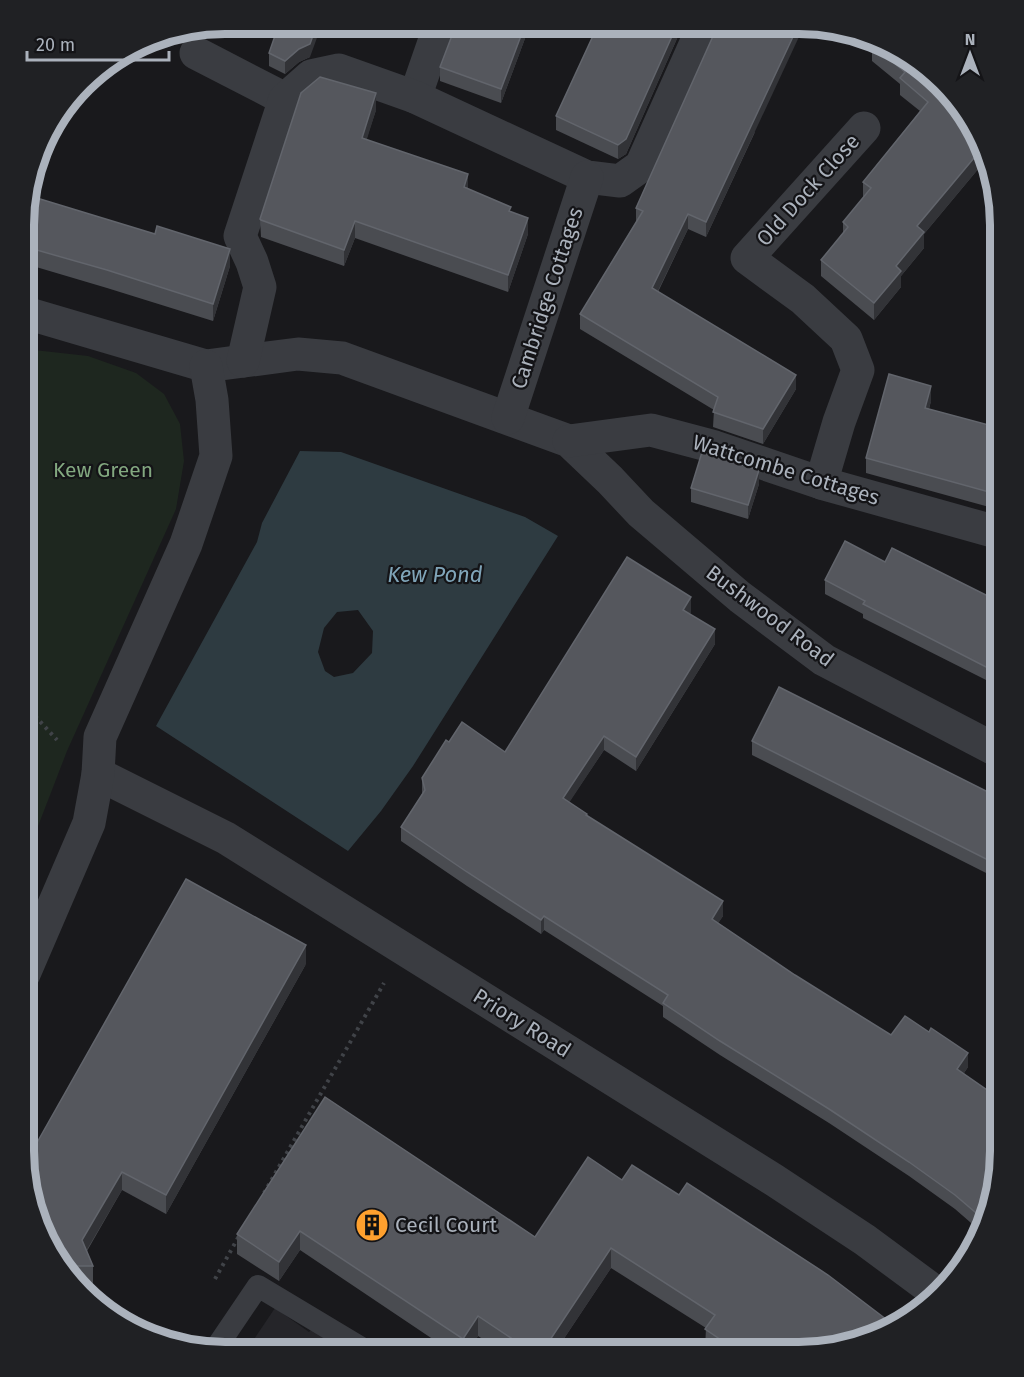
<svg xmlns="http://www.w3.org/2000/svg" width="1024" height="1377" font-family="'Fira Sans',sans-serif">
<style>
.built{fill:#252529}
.green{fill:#1e271f}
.water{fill:#2e3b41;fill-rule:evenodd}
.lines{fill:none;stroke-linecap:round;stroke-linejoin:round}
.path{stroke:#404348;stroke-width:4;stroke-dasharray:3 4.5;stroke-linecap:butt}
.lane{stroke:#3a3c41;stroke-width:22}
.street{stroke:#3a3c41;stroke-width:33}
.wall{fill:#4a4c51}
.shaded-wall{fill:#323337}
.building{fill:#55575d;stroke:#62656c;stroke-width:1.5}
.labels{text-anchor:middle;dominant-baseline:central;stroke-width:4.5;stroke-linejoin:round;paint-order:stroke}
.street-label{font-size:21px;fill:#abb2bc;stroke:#141417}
.park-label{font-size:21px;fill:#83a880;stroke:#141417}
.poi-label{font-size:21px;fill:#abb2bc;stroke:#141417;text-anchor:start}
.water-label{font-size:22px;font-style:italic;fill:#80a5b9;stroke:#141417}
.rim{fill:none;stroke:#abb2bc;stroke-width:8}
</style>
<rect width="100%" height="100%" fill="#19191c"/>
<polygon class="built" points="275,1308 309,1332 313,1328 346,1351 246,1351"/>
<polygon class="green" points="25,349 88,356 136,373 164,394 180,424 184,461 176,509 67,751 25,860"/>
<path class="water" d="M300,451L341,452L525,517L558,536L413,766L381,811L348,851L156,726L257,542L262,523ZM358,610L373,631L372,653L353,673L334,677L325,671L318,652L324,628L337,612Z"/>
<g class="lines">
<g class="path">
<polyline points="25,705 57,740"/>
<polyline points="264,1193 384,983"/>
<polyline points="215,1279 239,1236"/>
</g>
<polyline class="lane" points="214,1351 258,1286 368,1352"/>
<g class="street">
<polyline points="196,53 285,99"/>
<polyline points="415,97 440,25"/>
<polyline points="26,313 206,366 298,354 342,358 569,441 610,480 641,513 740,597 824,660 1000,752"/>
<polyline points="243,361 260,287 252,262 240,236 285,99 311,76 339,70 415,97 587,177 620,181 641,166 704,25"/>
<polyline points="508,418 587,177"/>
<polyline points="569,441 651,430 715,447 821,483 1000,533"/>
<polyline points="821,483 839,422 858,370 846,339 803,299 747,258 864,128"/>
<polyline points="98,774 226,838 774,1180 865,1240 934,1291"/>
<polyline points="24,974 89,823 98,774 100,737 186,544 216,456 212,400 206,366"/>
</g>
</g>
<g class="wall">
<polygon points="530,25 501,103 440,81 440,67"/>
<polygon points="598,25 683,25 626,154 618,159 556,130 556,116"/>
<polygon points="872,45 921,65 979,136 989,177 979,168 924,234 924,248 901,276 901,287 874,320 821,276 821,260 843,233 843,222 863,198 863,182 920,111 900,95 900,84 872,61"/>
<polygon points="269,53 310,57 299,62 285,74 269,66"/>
<polygon points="376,110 366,140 468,189 511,212 528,234 508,292 355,238 344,266 261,237 260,219"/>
<polygon points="755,132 706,237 688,229 658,292 796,389 763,444 713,427 714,410 580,329 580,314 636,222 636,208"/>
<polygon points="26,199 230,266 213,321 107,288 26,264"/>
<polygon points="931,401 929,409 1000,428 1000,510 866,473 866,458"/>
<polygon points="743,465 759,484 748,519 691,502 691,488"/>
<polygon points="885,562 1000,602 1000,688 994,685 994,684 863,618 863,614 825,594 825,580"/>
<polygon points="691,611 690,614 715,644 636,771 604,750 569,802 723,916 718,923 795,975 891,1035 968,1067 964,1073 1000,1165 978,1229 955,1209 909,1176 829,1123 720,1055 663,1017 663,1006 544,930 541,934 467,886 401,841 401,827 422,794 422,778 449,742 505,752"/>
<polygon points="752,741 1000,798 1000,880 752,755"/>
<polygon points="306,964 166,1214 122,1190 87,1251 93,1266 93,1284 83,1284 45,1241"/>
<polygon points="325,1097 535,1237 588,1157 799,1353 711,1353 705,1349 706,1328 611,1268 555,1352 503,1352 478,1336 468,1352 452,1352 300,1250 279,1281 237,1254 237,1234"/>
</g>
<g class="shaded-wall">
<polygon points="317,24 322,24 310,57 299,62 285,74 285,61"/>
<polygon points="525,25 530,25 501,103 501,89"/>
<polygon points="677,25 683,25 626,154 618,159 618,145"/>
<polygon points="798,26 804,26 706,237 706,222"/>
<polygon points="376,93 376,110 362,155 362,138"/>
<polygon points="979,152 979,168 924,234 924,248 901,276 901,287 874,320 874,303 917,226"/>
<polygon points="468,174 468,191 464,187"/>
<polygon points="688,214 688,229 652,303 652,288"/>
<polygon points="528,218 528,234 508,292 508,275"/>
<polygon points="355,221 355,238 344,266 344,250"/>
<polygon points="230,249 230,266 213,321 213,304"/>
<polygon points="796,375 796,389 763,444 763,429"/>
<polygon points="931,386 931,401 925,423 925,408"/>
<polygon points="759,470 759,484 748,519 748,505"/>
<polygon points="691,597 691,611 683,624 683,610"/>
<polygon points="715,629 715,644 636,771 636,757"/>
<polygon points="604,736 604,750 563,812 563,798"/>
<polygon points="723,901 723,916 712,933 712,919"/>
<polygon points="544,916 544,930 541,934 541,920"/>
<polygon points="306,945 306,964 166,1214 166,1195"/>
<polygon points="968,1053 968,1067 957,1083 957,1069"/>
<polygon points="122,1172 122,1190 82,1258 82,1240"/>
<polygon points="300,1231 300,1250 279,1281 279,1262"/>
<polygon points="611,1248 611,1268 555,1352 542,1352"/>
<polygon points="478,1316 478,1336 468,1352 463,1352 463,1339"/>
<polygon points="741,1342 741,1353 736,1353 736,1350"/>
</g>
<g class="building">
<polygon points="279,24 317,24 310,44 299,49 285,61 269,53"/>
<polygon points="456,25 525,25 501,89 440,67"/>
<polygon points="598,25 677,25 626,139 618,145 556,116"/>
<polygon points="718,25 798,26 706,222 688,214 652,288 796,375 763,429 713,412 718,397 580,314 643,211 636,208"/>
<polygon points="873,46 921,65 979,136 984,156 979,152 917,226 924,232 896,266 901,271 874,303 821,260 848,227 843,222 871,188 863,182 928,102 900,78 905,72"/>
<polygon points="320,77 376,93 362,138 468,174 464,187 511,207 509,211 528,218 508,275 355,221 344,250 261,220 260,219 301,93"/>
<polygon points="27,195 155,234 157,226 230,249 213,304 107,270 26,247 26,199"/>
<polygon points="889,374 931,386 925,408 1000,428 1000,495 866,458"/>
<polygon points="703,449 743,462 742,465 759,470 748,505 691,488"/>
<polygon points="845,541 885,562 892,548 1000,602 1000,675 994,672 994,671 863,604 865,601 825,580"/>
<polygon points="627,557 691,597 683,610 715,629 636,757 604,736 563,798 587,814 586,815 723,901 712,919 795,975 891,1035 905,1016 929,1032 931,1028 968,1053 957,1069 1000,1099 1000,1165 982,1218 955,1195 909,1162 829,1109 720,1041 663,1003 668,995 544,916 541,920 467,872 401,827 425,790 422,778 446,740 449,742 462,722 505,752"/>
<polygon points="779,687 1000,798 1000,866 752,741"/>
<polygon points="186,879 306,945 166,1195 122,1172 82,1240 93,1266 67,1266 45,1241 26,1162"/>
<polygon points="325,1097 535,1237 588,1157 622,1180 632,1165 679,1195 687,1183 828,1275 895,1326 888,1332 799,1353 756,1353 741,1342 736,1350 705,1329 715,1315 611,1248 542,1352 532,1352 478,1316 463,1339 300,1231 279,1262 237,1234"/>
</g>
<defs>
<symbol id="building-disc" viewBox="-11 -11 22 22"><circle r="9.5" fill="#fea02e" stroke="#141417"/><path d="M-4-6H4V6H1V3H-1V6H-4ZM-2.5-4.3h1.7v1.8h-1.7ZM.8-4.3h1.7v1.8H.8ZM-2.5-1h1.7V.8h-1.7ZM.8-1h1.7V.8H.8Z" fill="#111"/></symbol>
</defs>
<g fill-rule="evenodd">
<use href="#building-disc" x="353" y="1206" width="38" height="38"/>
</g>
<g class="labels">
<g class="street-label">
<text transform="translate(808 190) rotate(-48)">Old Dock Close</text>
<text transform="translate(547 298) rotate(-72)">Cambridge Cottages</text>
<text transform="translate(786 470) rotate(17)">Wattcombe Cottages</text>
<text transform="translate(770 616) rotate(37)">Bushwood Road</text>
<text transform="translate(522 1023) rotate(32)">Priory Road</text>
</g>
<g class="park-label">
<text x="103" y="470">Kew Green</text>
</g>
<g class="poi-label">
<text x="395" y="1225">Cecil Court</text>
</g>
<g class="water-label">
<text x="435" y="574">Kew Pond</text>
</g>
</g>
<path d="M0 0H1024V1377H0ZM225 34H799A191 191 0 0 1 990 225V1151A191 191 0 0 1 799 1342H225A191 191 0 0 1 34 1151V225A191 191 0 0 1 225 34Z" fill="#202124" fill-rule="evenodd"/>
<path class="rim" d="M225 34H799A191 191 0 0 1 990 225V1151A191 191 0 0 1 799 1342H225A191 191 0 0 1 34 1151V225A191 191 0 0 1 225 34Z"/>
<g transform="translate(970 54)" stroke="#141417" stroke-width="4.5" paint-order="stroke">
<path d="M0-4.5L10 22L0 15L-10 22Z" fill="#abb2bc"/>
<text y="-9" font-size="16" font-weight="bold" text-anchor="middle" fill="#abb2bc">N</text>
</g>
<path d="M27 51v9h142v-9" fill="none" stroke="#abb2bc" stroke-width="3"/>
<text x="36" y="51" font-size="18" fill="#abb2bc" stroke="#141417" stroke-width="4.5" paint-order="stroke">20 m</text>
</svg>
